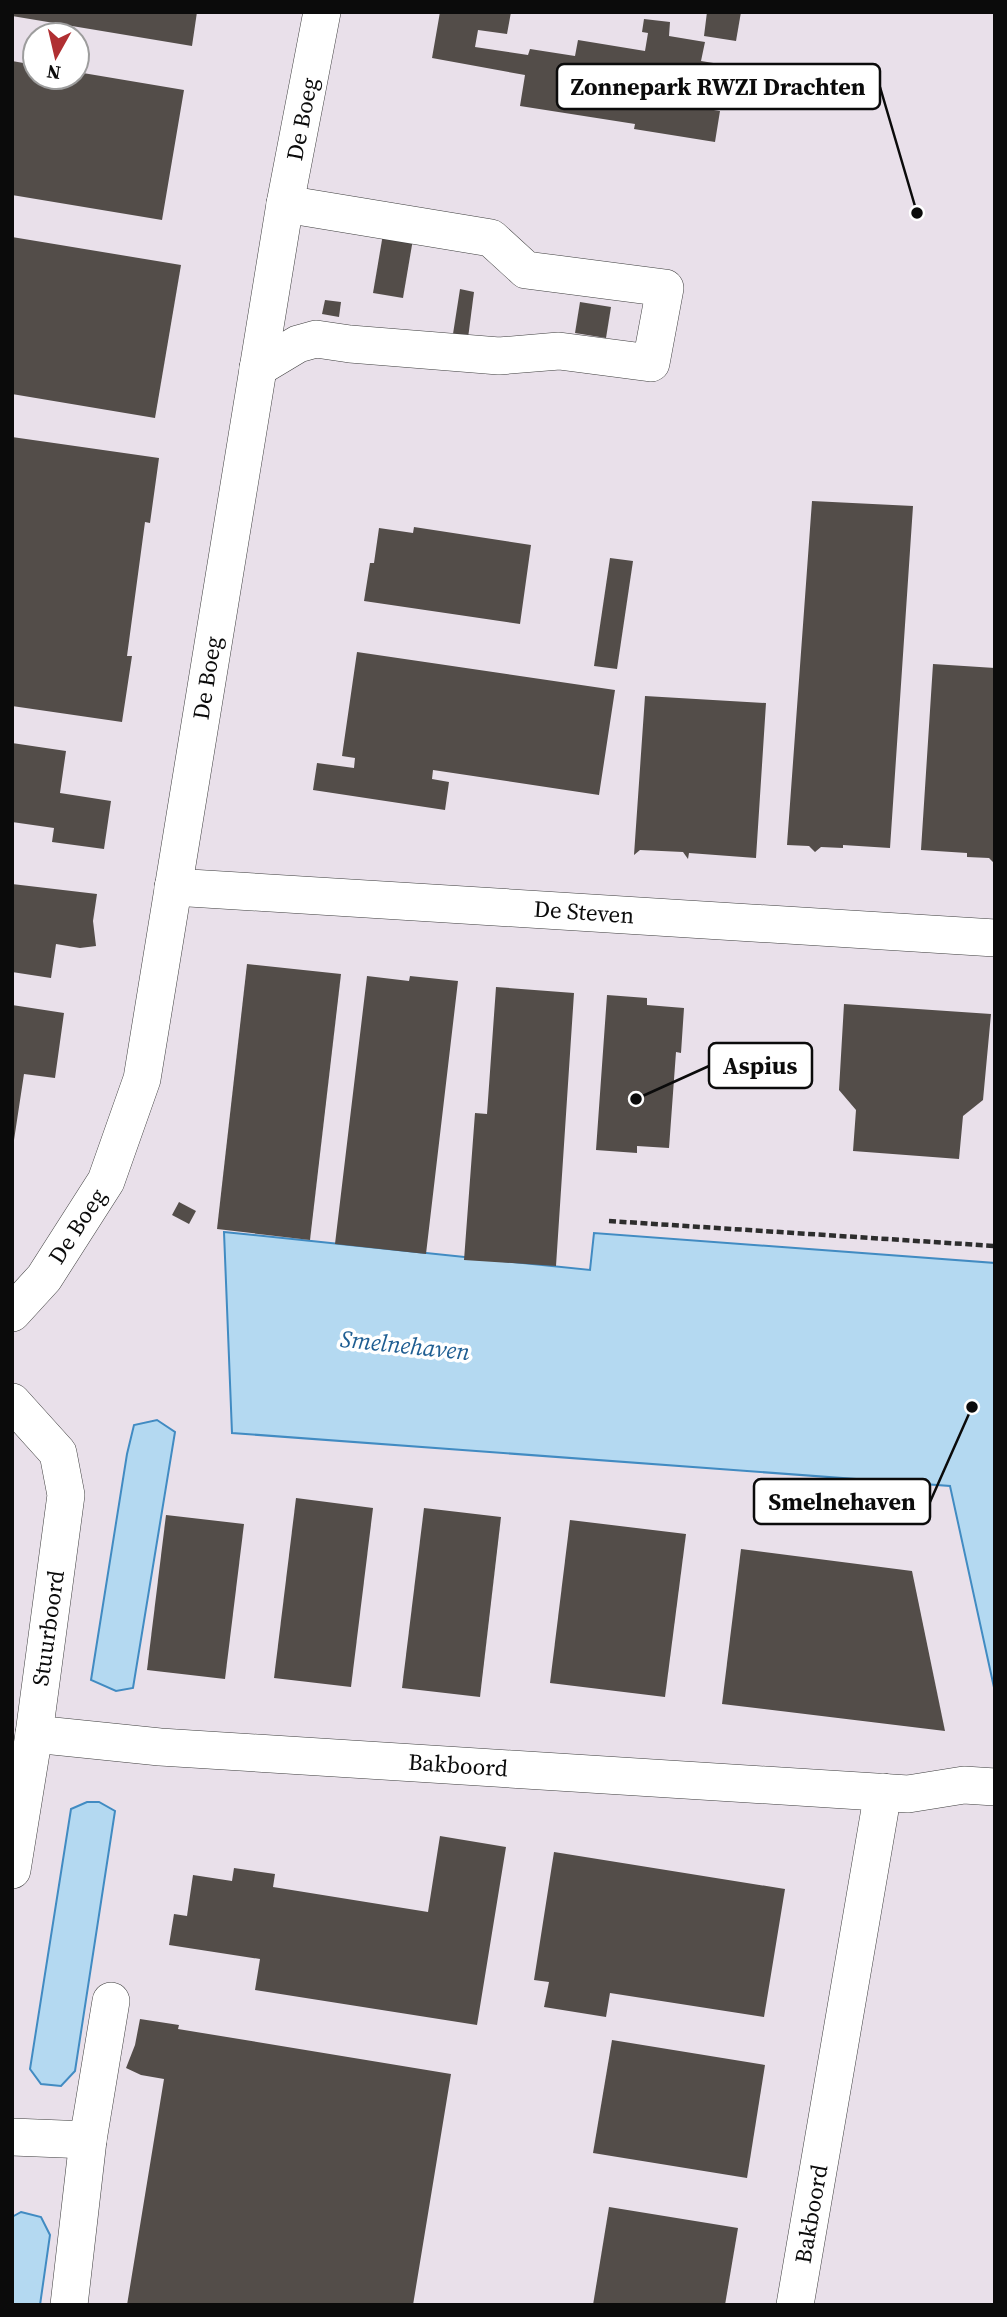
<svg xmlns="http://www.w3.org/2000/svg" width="1007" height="2317" font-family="'Source Serif 4',serif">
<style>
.industrial{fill:#e9e0ea;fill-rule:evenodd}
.water{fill:#b4d9f1;stroke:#418bc2;stroke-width:2}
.building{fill:#534d49;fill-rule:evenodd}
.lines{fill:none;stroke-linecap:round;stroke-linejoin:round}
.minor-casing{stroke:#3e3e3e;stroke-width:38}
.path{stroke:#2d2d2d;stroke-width:4.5;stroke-dasharray:7 3.5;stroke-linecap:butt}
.minor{stroke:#fff;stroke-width:37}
.labels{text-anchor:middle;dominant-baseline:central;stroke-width:7;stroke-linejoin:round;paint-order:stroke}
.street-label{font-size:23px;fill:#0b0b0b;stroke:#fff}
.water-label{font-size:24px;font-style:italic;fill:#1f5e92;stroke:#fff}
.leader{fill:none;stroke:#0b0b0b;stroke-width:2.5}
.callout-dot{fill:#0b0b0b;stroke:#fff;stroke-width:2.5}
.callout{fill:#fff;stroke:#0b0b0b;stroke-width:2.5}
.callout-label{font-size:24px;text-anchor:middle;font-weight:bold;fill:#0b0b0b}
</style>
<rect width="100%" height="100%" fill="#fdfaeb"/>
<path class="industrial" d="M12,12H995V2305H12ZM35,35H77V77H35Z"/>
<g class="water">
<polygon points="224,1232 590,1270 594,1233 995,1263 995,1692 950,1486 232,1433"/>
<polygon points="157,1420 175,1432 133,1688 116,1691 91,1680 127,1454 134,1425"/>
<polygon points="87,1802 99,1802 115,1811 75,2071 61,2086 41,2084 30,2069 71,1809"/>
<polygon points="21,2212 41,2217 50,2235 40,2305 12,2305 12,2217"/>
</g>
<g class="building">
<polygon points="12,12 197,12 192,46 12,16"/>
<path d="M440,12H511L507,34L478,30L475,47L528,55L530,49L575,56L578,40L645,51L648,33L642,32L644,19L670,22L669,36L705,42L701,61L732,66L727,94L685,88L682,105L720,111L715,142L634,129L635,124L520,106L525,75L432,58ZM640,94L673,99V103L639,98Z"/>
<polygon points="707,12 741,12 736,41 704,36"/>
<polygon points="12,61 35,65 35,77 77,77 77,72 184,90 162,220 12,195"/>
<polygon points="383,234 413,239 403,298 373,293"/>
<polygon points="12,237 181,265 155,418 12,394"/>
<polygon points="460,289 474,292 468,338 453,334"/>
<polygon points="325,300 341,302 339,317 322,314"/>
<polygon points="580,302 611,307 606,338 575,333"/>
<polygon points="12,437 159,458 150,523 145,522 127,656 132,656 122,722 12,706"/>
<polygon points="812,501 913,506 890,848 843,845 843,848 821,847 815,852 809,846 787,845"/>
<polygon points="414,527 531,545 520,624 364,601 370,563 374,563 379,528 413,533"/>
<polygon points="610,558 633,561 617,669 594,666"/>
<polygon points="357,652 615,690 599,795 433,770 432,779 449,782 445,810 313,790 317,763 354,768 355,758 342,756"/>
<polygon points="933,664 995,668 995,864 989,858 967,857 967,853 921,850"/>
<polygon points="645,696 766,703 756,858 689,853 688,859 683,852 640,850 634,855"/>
<polygon points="12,743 66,751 60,793 111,801 104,849 52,842 54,828 12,822"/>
<polygon points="12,884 97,894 93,921 96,946 80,948 56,944 51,978 12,972"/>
<polygon points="247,964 341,974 310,1240 217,1229"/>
<polygon points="367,976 409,981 410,976 458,981 426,1254 335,1244"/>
<polygon points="496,987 574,993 556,1266 464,1260 475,1113 487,1114"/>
<polygon points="607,995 647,998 647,1005 684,1008 681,1053 676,1052 669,1148 637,1146 637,1153 596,1150"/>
<polygon points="844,1004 991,1014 983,1100 963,1116 959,1159 853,1151 856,1110 839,1090"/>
<polygon points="12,1005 64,1013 55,1078 24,1074 14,1140"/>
<polygon points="179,1202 196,1211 189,1224 172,1215"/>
<polygon points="296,1498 373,1508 351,1687 274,1678"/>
<polygon points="424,1508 501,1517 480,1697 402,1688"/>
<polygon points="166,1515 244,1524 225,1679 147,1670"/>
<polygon points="570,1520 686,1534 665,1697 550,1683"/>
<polygon points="741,1549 912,1571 945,1731 722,1704"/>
<polygon points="440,1836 506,1847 477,2025 255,1990 260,1959 169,1945 174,1914 187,1916 193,1875 232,1881 234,1868 275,1874 273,1887 428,1912"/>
<polygon points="554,1852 785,1889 764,2017 610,1993 606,2017 544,2007 549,1982 534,1980"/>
<polygon points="140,2019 179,2025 178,2029 451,2074 413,2305 127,2305 164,2079 141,2075 126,2068 135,2045"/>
<polygon points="612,2040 765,2065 747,2178 593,2153"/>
<polygon points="609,2207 738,2228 725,2305 593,2305"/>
</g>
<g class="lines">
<defs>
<g id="minor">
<polyline points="258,368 298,344 316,339 350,344 499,356 559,351 651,363 665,288 526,270 491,238 285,204"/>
<polyline points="173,887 995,938"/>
<polyline points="12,1313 44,1278 106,1181 142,1079 285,204 322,12"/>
<polyline points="12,1402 58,1453 66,1495 34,1734 12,1870"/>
<polyline points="34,1734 160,1747 908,1794 964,1785 995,1787"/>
<polyline points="12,2137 88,2140 111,2001"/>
<polyline points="69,2305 88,2140"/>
<polyline points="795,2305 883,1792"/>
</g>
</defs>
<use href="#minor" class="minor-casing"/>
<polyline class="path" points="609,1221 995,1246"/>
<use href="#minor" class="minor"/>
</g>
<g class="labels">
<g class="street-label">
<text transform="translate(302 119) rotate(-79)">De Boeg</text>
<text transform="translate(207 678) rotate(-81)">De Boeg</text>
<text transform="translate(584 912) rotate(4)">De Steven</text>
<text transform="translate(77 1226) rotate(-57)">De Boeg</text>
<text transform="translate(48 1628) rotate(-82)">Stuurboord</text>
<text transform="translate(458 1765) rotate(4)">Bakboord</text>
<text transform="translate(811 2214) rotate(-80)">Bakboord</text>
</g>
<g class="water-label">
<text transform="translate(405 1345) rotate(6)">Smelnehaven</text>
</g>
</g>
<path class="leader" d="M917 213L880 87M636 1099L709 1066M972 1407L930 1502"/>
<g class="callout-dot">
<circle cx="917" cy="213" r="7"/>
<circle cx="636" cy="1099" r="7"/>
<circle cx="972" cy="1407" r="7"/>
</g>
<g class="callout">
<rect x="557" y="64" width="323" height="45" rx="7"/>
<rect x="709" y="1043" width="103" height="45" rx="7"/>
<rect x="754" y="1479" width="176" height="45" rx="7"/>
</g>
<g class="callout-label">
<text x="718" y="95">Zonnepark RWZI Drachten</text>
<text x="760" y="1074">Aspius</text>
<text x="842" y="1510">Smelnehaven</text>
</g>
<rect width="1007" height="2317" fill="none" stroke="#0b0b0b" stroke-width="28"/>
<g transform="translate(56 56) rotate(188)"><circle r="33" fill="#ffffff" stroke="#9d9d9d" stroke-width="2"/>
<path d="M0-5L12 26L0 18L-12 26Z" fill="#b02f32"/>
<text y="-10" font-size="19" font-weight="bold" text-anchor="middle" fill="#0b0b0b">N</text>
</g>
</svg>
